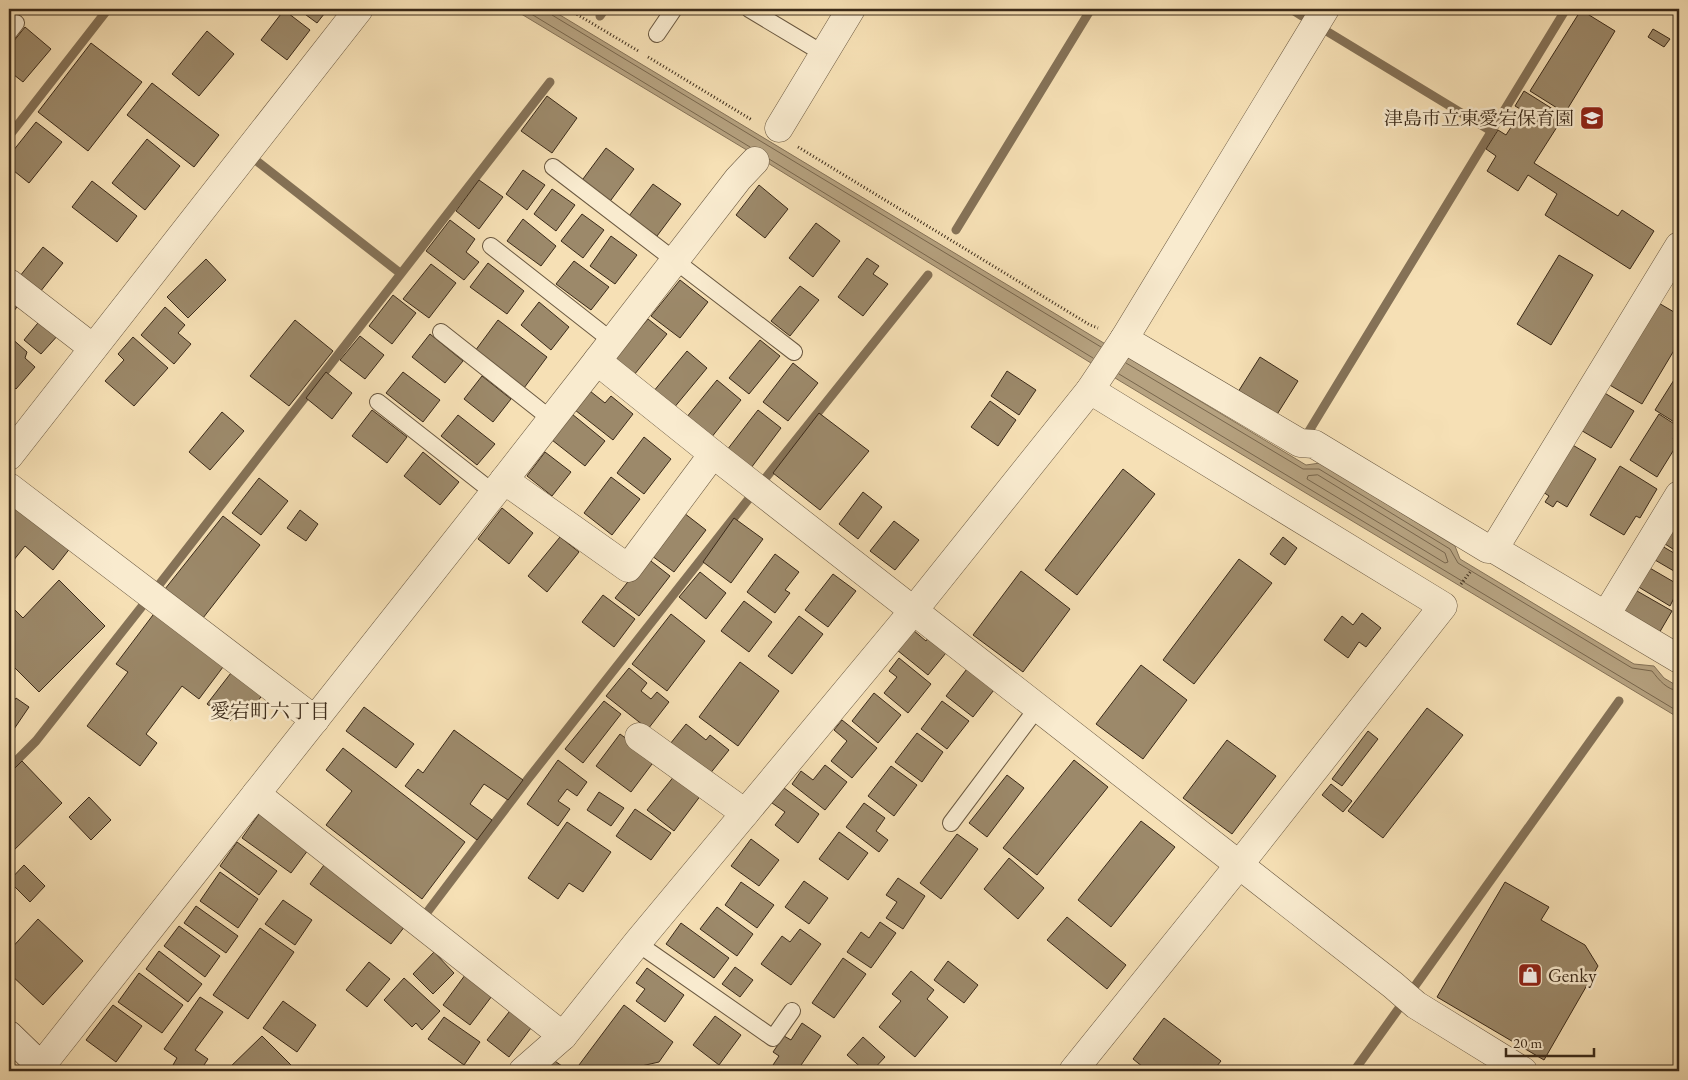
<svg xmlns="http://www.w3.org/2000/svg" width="1688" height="1080" font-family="'EB Garamond','Noto Serif JP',serif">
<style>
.water{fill:#b6a280;stroke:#857257}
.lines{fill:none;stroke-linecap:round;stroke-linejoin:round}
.shore{stroke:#78664c;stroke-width:1}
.stream{stroke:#857257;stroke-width:9}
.building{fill:#9c896a;stroke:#3b2a19}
.lane-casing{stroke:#6a5840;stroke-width:18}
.street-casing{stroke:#6a5840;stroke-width:29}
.secondary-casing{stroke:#3b2a19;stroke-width:29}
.path{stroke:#3b2a19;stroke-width:3;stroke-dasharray:1 2.5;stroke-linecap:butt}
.lane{stroke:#f9ebcf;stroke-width:16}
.street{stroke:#f9ebcf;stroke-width:28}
.secondary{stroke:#f9ebcf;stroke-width:28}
.labels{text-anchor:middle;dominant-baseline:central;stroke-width:5;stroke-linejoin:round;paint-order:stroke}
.poi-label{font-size:19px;fill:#3b2a19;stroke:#f9ebcf;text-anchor:end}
.neighbourhood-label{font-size:20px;fill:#3b2a19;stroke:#f9ebcf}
</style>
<rect width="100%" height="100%" fill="#f6e0b5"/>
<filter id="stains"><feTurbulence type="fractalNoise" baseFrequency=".004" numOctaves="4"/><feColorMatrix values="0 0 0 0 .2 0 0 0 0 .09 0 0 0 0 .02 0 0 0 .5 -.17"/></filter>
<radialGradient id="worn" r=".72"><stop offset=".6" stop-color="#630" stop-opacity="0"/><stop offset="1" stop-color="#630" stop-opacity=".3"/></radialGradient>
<polygon class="water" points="513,9 550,9 1306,465 1320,463 1455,546 1460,559 1634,664 1654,666 1664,678 1679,687 1679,718 1120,381 750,152"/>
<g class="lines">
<g class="shore">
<polyline points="523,9 750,147"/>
<polyline points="549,9 552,15 1101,347"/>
<polyline points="769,159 1093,358"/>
<path d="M1126,363L1303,469H1319L1450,549L1458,563L1632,668L1652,671C1659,680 1667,690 1679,691"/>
<polyline points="1119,374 1679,712"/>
<polygon points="1318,475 1445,553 1448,562 1445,563 1307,479 1308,476"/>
</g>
<g class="stream">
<polyline points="1291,9 1302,16"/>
<polyline points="600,16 605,9"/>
<polyline points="1328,32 1491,131"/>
<polyline points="9,136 108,9"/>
<polyline points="258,162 400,273"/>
<polyline points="956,230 1091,9"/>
<polyline points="1309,431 1566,9"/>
<polyline points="764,480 928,275"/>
<polyline points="155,590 550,82"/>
<polyline points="9,768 36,741 147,600"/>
<polyline points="425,915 528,779 751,496"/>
<polyline points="1354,1071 1619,701"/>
</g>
</g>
<g class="building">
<polygon points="298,9 328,9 317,23"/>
<polygon points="284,10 310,30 287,60 261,40"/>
<polygon points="1581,10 1615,31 1565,113 1530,91"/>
<polygon points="25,27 51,49 23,82 9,71 9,47"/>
<polygon points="1653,29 1670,39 1664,47 1648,37"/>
<polygon points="207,31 234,54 199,96 172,74"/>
<polygon points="91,43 142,82 88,151 38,112"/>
<polygon points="152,83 219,135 194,167 127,115"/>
<polygon points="1524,91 1564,116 1534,163 1618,216 1622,210 1654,231 1630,269 1545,215 1557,194 1528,175 1518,191 1487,171 1496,156 1486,149 1498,130 1506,135 1522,110 1515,106"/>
<polygon points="547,96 577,118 552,153 521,131"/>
<polygon points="36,122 62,142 29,183 9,167 9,156"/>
<polygon points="147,139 180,166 145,210 112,183"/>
<polygon points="606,148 634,169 608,204 580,183"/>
<polygon points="523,170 545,185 527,210 506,194"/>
<polygon points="479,180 503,197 479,229 456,211"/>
<polygon points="92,181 137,216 117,242 72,207"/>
<polygon points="653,184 681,204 657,236 629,216"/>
<polygon points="759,185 788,209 765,238 736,215"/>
<polygon points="552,189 575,205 556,231 534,214"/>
<polygon points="582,214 604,230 583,258 561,241"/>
<polygon points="523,219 556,246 541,266 507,241"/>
<polygon points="450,220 475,239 466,252 479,262 464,280 426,251"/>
<polygon points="816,223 840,241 813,277 789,258"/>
<polygon points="611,236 637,255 615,284 590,266"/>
<polygon points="43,247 63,263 40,292 20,276"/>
<polygon points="1559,255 1593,275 1551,345 1517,324"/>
<polygon points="867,258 879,266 873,274 888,284 863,316 838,297"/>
<polygon points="206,259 226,280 188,318 167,297"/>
<polygon points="574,261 609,287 591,310 556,284"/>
<polygon points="488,263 524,291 507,314 470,287"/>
<polygon points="431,264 456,283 429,318 403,299"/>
<polygon points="680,280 708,302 680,338 651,316"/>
<polygon points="800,286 819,300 790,336 771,321"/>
<polygon points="9,292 21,302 9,317"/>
<polygon points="393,295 416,313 392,344 369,326"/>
<polygon points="539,302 569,327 551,350 521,325"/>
<polygon points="1657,302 1679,315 1679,342 1642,404 1608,384"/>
<polygon points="165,307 185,325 178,333 191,344 174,364 141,335"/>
<polygon points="42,318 60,333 41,354 24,340"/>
<polygon points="648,319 667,334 634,375 614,359"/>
<polygon points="295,320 333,351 289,406 250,376"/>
<polygon points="498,320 547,357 524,388 475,351"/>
<polygon points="430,334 463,361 445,383 412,357"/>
<polygon points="9,336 27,352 25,358 35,367 16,389 9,383"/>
<polygon points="360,336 384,355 365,379 340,360"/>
<polygon points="133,337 168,368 134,406 105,381 124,360 118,354"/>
<polygon points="760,340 780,356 749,394 729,378"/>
<polygon points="687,351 707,368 673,409 653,392"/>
<polygon points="1260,357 1298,381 1276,416 1238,392"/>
<polygon points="793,363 818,383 788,421 763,402"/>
<polygon points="1007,371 1036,390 1019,415 991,396"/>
<polygon points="326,372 352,393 332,419 306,398"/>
<polygon points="403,372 440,400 423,422 386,393"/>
<polygon points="1679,372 1679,425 1655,410"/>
<polygon points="482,376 511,399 493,422 464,399"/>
<polygon points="717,380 741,400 711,438 686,418"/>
<polygon points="590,391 605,403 611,396 633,414 613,440 575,410"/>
<polygon points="1603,392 1634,411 1611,448 1579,429"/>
<polygon points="990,401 1016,420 998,446 971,427"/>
<polygon points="372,410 407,437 387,463 352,436"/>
<polygon points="758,410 781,428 751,468 727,450"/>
<polygon points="222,412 244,431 210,470 189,452"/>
<polygon points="819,413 869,451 820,510 773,473"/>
<polygon points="572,414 605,441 585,466 552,440"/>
<polygon points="1659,414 1679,427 1679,430 1673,439 1678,443 1657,477 1630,460"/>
<polygon points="458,415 495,444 477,465 441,436"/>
<polygon points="644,437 671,459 644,494 617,473"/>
<polygon points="1571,444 1596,459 1567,507 1557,501 1553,507 1545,502 1549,496 1543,492"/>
<polygon points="423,452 459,482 440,505 404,476"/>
<polygon points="545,452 571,472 552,496 527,476"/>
<polygon points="1620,466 1657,489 1640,518 1636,516 1624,535 1590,515"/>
<polygon points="1123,469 1155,494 1077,595 1045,570"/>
<polygon points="611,477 640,499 612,535 584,513"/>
<polygon points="259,478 288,501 261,535 232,513"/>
<polygon points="863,492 882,507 858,539 839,524"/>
<polygon points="9,497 71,547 53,570 25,546 9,566"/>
<polygon points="502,508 533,533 509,564 478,539"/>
<polygon points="300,510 318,524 306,541 287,528"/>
<polygon points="684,513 706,530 674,572 652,556"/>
<polygon points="223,516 260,545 203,618 165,589"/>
<polygon points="734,518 763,539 731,583 703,562"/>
<polygon points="894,521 919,540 895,570 870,551"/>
<polygon points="1679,521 1679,553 1665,544"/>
<polygon points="560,537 579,552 547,592 528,576"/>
<polygon points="1283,537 1297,548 1285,565 1270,554"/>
<polygon points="1662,546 1679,556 1679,574 1655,560"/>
<polygon points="775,554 799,572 785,590 790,593 775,613 747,592"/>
<polygon points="647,558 670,576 639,616 615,598"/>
<polygon points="1239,559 1272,583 1194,684 1163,660"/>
<polygon points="1648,567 1679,585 1679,588 1670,606 1637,586"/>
<polygon points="1021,571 1070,609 1023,672 973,635"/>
<polygon points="700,572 726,593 706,619 679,597"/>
<polygon points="833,574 856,591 828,627 805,610"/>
<polygon points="59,580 105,626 39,692 9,662 9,606 10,605 23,618"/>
<polygon points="1630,587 1672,611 1658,635 1625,616 1621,603"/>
<polygon points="603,595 635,619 614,647 582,622"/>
<polygon points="744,601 772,622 749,652 721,631"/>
<polygon points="159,607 229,659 199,699 182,686 146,734 157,743 140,766 87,726 128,672 116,664"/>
<polygon points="1362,613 1381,628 1366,647 1359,642 1348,658 1324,640 1342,616 1353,625"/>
<polygon points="671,614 705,641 667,691 632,664"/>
<polygon points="799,616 823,634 792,674 768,656"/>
<polygon points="913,630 926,641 932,632 950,648 928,675 897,650"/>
<polygon points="899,658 931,684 908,713 884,693 897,677 889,671"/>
<polygon points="740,662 779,691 738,746 699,717"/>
<polygon points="970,665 997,686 973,717 946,696"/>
<polygon points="1141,665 1187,700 1143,759 1096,724"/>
<polygon points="629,668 647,683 641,691 651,699 657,692 669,702 648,729 606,696"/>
<polygon points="234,669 264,693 250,711 242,705 230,721 207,704"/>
<polygon points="874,693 901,715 878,743 852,721"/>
<polygon points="16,698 29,707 12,732 9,729 9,708"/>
<polygon points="604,701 621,714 583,763 565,749"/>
<polygon points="942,701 969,721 947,749 921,729"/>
<polygon points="364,707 414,744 396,768 346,731"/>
<polygon points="1427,708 1463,735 1383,838 1348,811"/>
<polygon points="842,720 877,748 852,778 831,761 847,741 834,730"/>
<polygon points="686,724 706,740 710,735 729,750 709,775 670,744"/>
<polygon points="454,730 523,780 508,800 484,784 470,804 492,820 477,840 405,786 418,769 423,773"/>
<polygon points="1368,731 1378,739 1342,786 1332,779"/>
<polygon points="917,733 943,752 922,782 895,762"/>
<polygon points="620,734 655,760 631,792 596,766"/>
<polygon points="1227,740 1276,776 1232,834 1183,798"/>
<polygon points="343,748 465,842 422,899 326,825 352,791 326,770"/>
<polygon points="558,760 587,782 577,796 567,789 558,801 570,809 558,826 527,804"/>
<polygon points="1074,760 1108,787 1037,875 1003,848"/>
<polygon points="22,761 62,803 9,855 9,774"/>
<polygon points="825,765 847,782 825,810 792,784 801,771 813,780"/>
<polygon points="891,766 917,785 894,816 868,796"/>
<polygon points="675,775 701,795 674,831 647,810"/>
<polygon points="1007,775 1024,788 987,837 969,823"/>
<polygon points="1331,784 1352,801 1343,812 1322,795"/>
<polygon points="784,788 819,814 798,843 775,825 785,812 772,803"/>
<polygon points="599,792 624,808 611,826 587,810"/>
<polygon points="89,797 111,820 91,840 69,817"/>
<polygon points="864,803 885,818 876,831 888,840 879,852 846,827"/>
<polygon points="635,809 671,833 651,860 616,836"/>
<polygon points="261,811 311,846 291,873 242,838"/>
<polygon points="1141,821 1175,847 1111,927 1078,900"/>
<polygon points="567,822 611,852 583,892 569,883 558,899 528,878"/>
<polygon points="839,832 868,853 848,880 819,859"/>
<polygon points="957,834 978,849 941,899 920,883"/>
<polygon points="751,839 779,860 759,886 731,866"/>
<polygon points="237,842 277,871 259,895 220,866"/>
<polygon points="1009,858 1044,888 1018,919 984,889"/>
<polygon points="327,861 409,921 391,944 310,884"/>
<polygon points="24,865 45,886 30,902 9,881"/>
<polygon points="220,872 258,899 238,928 200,901"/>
<polygon points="898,878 925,896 903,929 886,918 897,902 886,895"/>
<polygon points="804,881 828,898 809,924 785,907"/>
<polygon points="741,882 774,905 757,928 725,905"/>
<polygon points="1505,882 1549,907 1541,920 1585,945 1598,966 1544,1060 1437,997"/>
<polygon points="283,900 312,920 295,945 265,924"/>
<polygon points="196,906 238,936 226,953 184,923"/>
<polygon points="717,907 753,934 737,956 700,929"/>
<polygon points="1067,917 1126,965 1107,989 1047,940"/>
<polygon points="38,919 83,961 43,1005 9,973 9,951"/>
<polygon points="880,922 896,933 871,968 847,952 861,932 869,938"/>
<polygon points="681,923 729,958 714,978 666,944"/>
<polygon points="179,926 220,956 205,977 164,946"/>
<polygon points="260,928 294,952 248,1019 213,995"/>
<polygon points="800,929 821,944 791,985 761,964 782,936 790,942"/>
<polygon points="159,951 202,984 188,1002 146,969"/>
<polygon points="434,952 454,973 433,994 413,974"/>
<polygon points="843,958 866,974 834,1018 812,1003"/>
<polygon points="948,961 978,985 964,1003 934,980"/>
<polygon points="369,962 390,979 367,1007 346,990"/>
<polygon points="471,967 498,988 470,1025 443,1005"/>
<polygon points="735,967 753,980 740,997 722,984"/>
<polygon points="647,968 684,995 665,1022 636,1001 645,989 636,983"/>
<polygon points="911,971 934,990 927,999 948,1017 915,1057 879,1027 901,1001 892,994"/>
<polygon points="139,973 183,1005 162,1033 118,1002"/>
<polygon points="404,978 440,1011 422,1030 416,1023 412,1027 384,1000"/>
<polygon points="200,997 223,1012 195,1050 208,1059 200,1071 182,1071 173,1065 177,1058 164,1049"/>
<polygon points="283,1001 316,1025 297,1052 263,1028"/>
<polygon points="113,1005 142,1026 116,1062 86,1040"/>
<polygon points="624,1005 673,1042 659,1062 637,1067 634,1071 579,1071 576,1069"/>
<polygon points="513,1007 534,1024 509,1057 487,1040"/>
<polygon points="715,1016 741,1035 719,1065 693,1045"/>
<polygon points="444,1017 480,1042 464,1065 428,1039"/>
<polygon points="1164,1018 1221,1061 1213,1071 1148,1071 1133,1059"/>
<polygon points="802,1023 821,1036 797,1071 782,1071 773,1065 779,1056 773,1052 784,1036 791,1040"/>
<polygon points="262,1036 291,1065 284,1071 226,1071"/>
<polygon points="863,1037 885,1057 872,1071 865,1071 847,1055"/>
<polygon points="552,1059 569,1071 543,1071"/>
<polygon points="763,1066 771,1071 760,1071"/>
</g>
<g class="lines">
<defs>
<g id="lane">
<polyline points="749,9 824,54"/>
<polyline points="9,32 16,23"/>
<polyline points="657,34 674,9"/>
<polyline points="553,167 794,352"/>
<polyline points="491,246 612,341"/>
<polyline points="441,332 551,419"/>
<polyline points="378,402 494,493"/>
<polyline points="951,823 1038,707"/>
<polyline points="637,943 773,1038 792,1011"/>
</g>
<g id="street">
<polyline points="779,128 851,9"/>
<polyline points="755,161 738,179 597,361 713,454 1393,985 1416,1005 1523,1071"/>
<polyline points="9,283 93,348"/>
<polyline points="1124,339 1300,443 1314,444 1488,549 1494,549 1679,659"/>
<polyline points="9,456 359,9"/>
<polyline points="504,480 628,568 713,454"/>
<polyline points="9,487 315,720"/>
<polyline points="1494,549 1679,246"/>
<polyline points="1606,615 1679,495"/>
<polyline points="639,737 745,813"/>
<polyline points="256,794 563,1036"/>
<polyline points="41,1066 494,493 597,361"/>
<polyline points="523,1071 563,1036 637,943 914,610 1090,390 1124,339 1325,9"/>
<polyline points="1073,1071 1239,865 1443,606 1090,390"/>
</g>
<polyline id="secondary" points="9,1035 46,1071"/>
</defs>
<use href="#lane" class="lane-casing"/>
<use href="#street" class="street-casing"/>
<use href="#secondary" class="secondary-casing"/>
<g class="path">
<polyline points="568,9 640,52"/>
<polyline points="648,57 752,120"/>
<polyline points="798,147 1090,325 1098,328"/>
<polyline points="1461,584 1471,571"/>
</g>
<use href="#lane" class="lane"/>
<use href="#street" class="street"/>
<use href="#secondary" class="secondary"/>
</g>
<defs>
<symbol id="school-square" viewBox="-11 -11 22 22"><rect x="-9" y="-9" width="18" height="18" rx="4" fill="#8f2418" stroke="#f9ebcf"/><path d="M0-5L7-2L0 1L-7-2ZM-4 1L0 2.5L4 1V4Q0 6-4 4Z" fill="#fff"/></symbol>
<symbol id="shop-square" viewBox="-11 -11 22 22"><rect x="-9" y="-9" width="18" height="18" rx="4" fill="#8f2418" stroke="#f9ebcf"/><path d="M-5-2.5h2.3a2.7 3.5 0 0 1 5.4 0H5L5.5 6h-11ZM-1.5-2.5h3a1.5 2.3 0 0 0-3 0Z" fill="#fff"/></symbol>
</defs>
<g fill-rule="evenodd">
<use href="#school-square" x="1578" y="104" width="28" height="28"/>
<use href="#shop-square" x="1516" y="961" width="28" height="28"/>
</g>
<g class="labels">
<g class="poi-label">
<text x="1574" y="118">津島市立東愛宕保育園</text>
<text x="1548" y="975" text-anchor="start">Genky</text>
</g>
<g class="neighbourhood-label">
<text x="270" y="711">愛宕町六丁目</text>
</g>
</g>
<rect width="1688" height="1080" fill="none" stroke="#f6e0b5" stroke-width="30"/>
<rect x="10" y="10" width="1668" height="1060" fill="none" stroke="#3b2a19" stroke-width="2.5"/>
<rect x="15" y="15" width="1658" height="1050" fill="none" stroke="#3b2a19"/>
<path d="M1506 1048v8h88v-8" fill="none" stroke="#3b2a19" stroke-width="2.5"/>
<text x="1513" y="1048" font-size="15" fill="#3b2a19" stroke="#f9ebcf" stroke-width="4" paint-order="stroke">20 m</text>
<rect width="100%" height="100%" filter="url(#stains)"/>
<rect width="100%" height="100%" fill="url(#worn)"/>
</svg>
